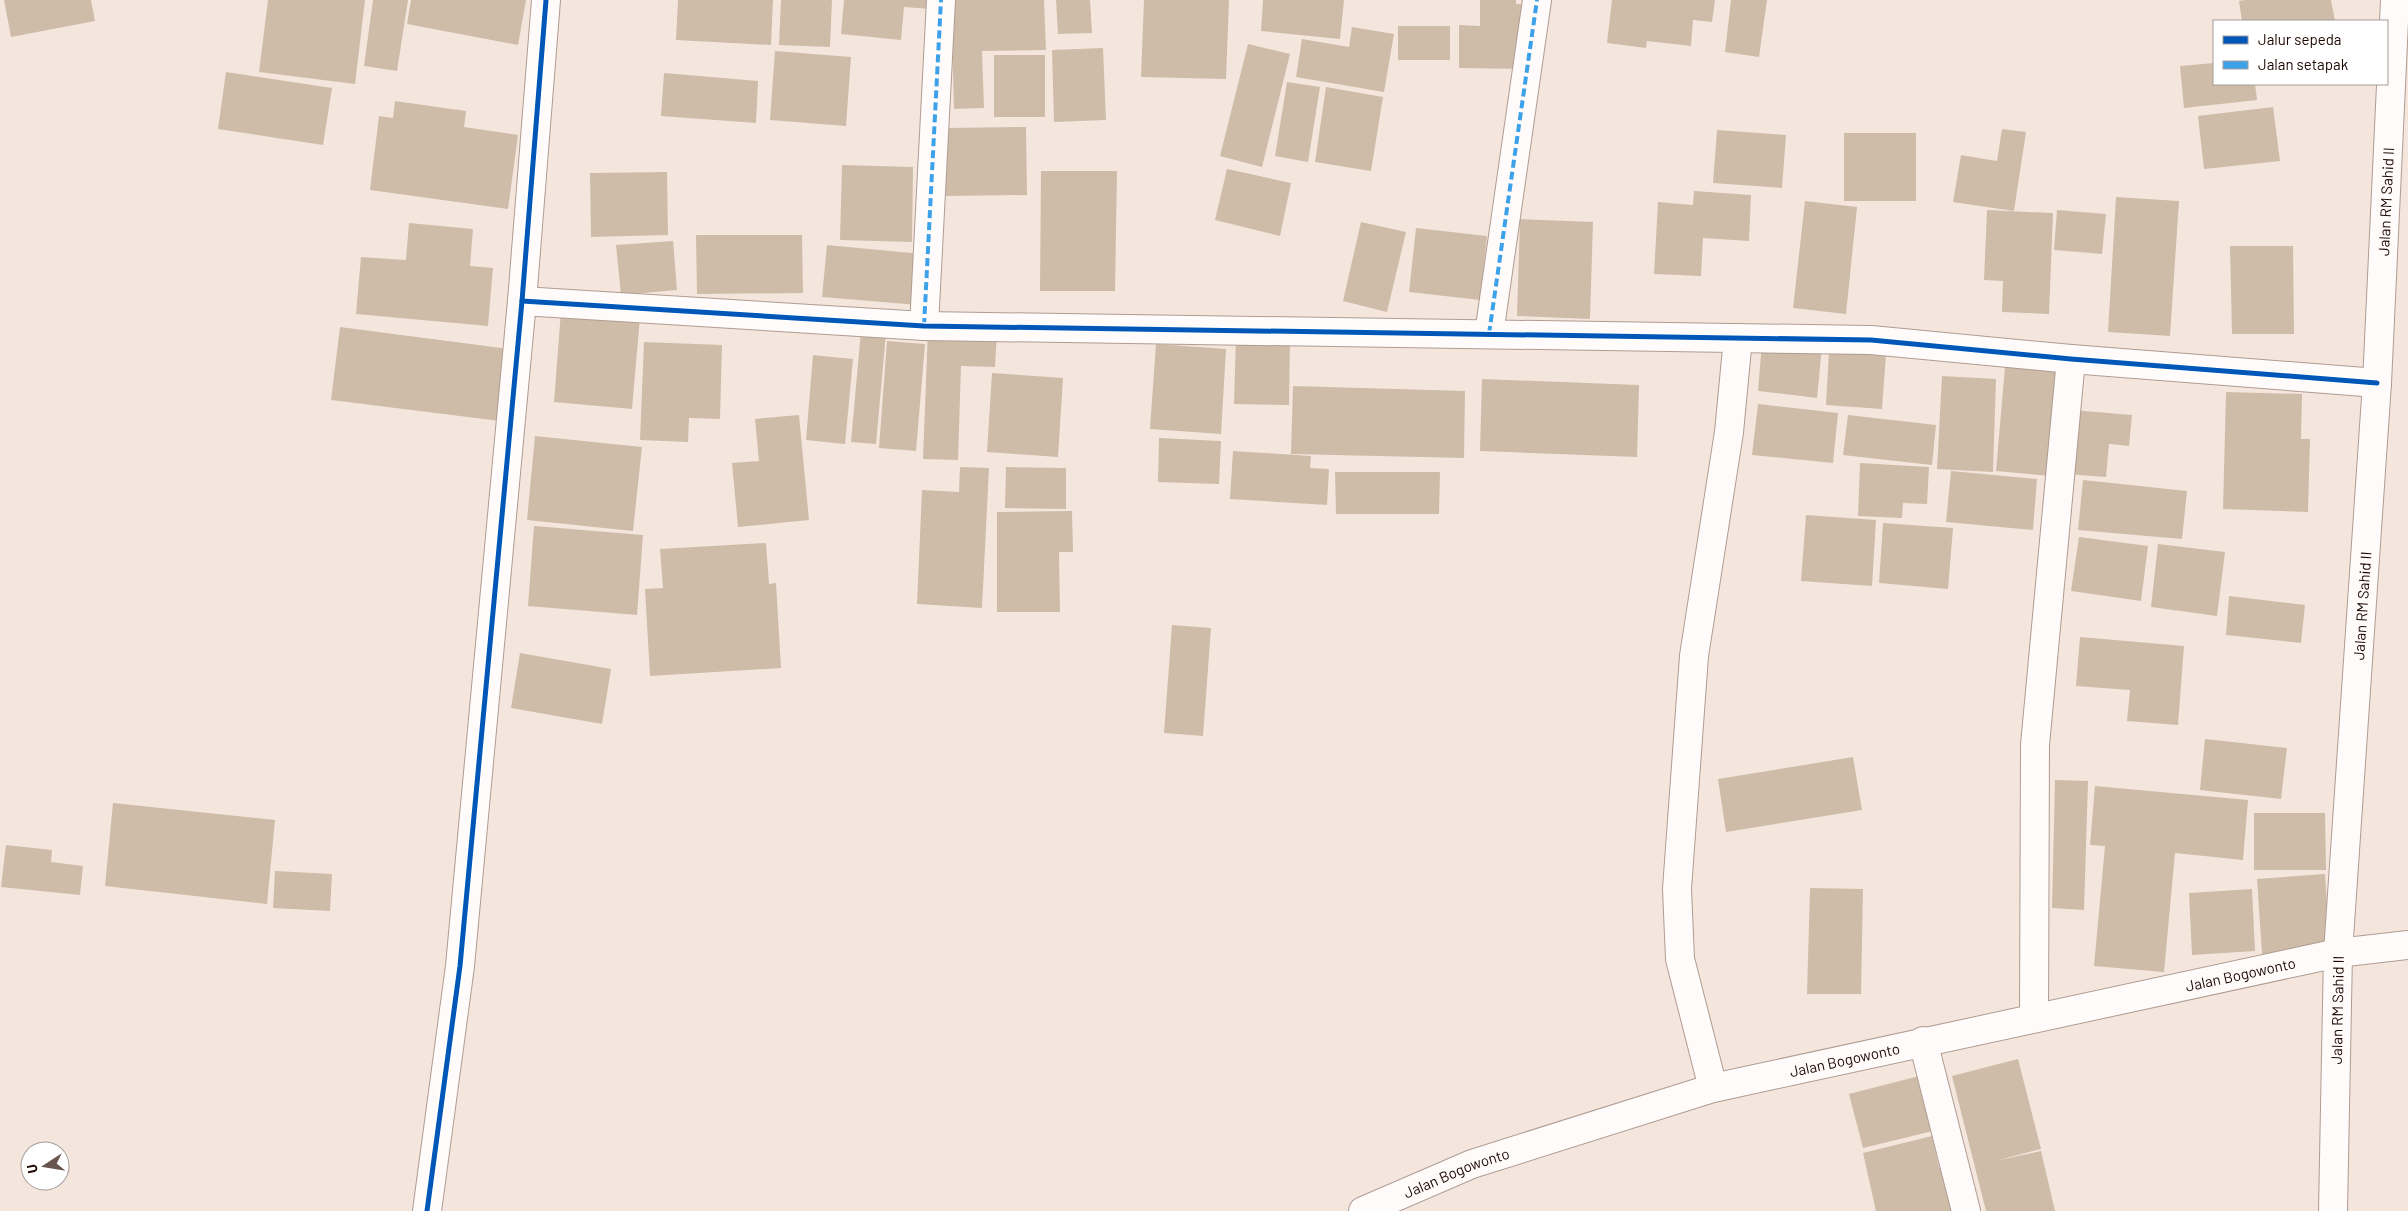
<svg xmlns="http://www.w3.org/2000/svg" width="2408" height="1211" font-family="Barlow,sans-serif">
<style>
.building{fill:#cebca9}
.lines{fill:none;stroke-linecap:round;stroke-linejoin:round}
.street-casing{stroke:#af9c92;stroke-width:30}
.secondary-casing{stroke:#af9c92;stroke-width:30}
.street{stroke:#fefbfa;stroke-width:28}
.secondary{stroke:#fefbfa;stroke-width:28}
.quiet{stroke:#3da1e9;stroke-width:4;stroke-dasharray:8 4;stroke-linecap:butt}
.cycleway-casing{stroke:#fff;stroke-width:8}
.cycleway{stroke:#0057b8;stroke-width:5}
.labels{text-anchor:middle;dominant-baseline:central;stroke-width:4;stroke-linejoin:round;paint-order:stroke}
.street-label{font-size:15px;fill:#1d0700;stroke:#fff}
</style>
<rect width="100%" height="100%" fill="#f5e6dd"/>
<g class="building">
<polygon points="4,0 91,0 95,21 11,37"/>
<polygon points="268,0 365,0 355,84 259,72"/>
<polygon points="373,0 408,0 397,71 364,66"/>
<polygon points="411,0 526,0 518,45 407,24"/>
<polygon points="678,0 773,0 771,45 676,40"/>
<polygon points="781,0 832,0 830,47 779,45"/>
<polygon points="844,0 932,0 931,9 904,7 901,40 841,34"/>
<polygon points="951,0 1044,0 1046,50 982,51 984,108 954,109"/>
<polygon points="1056,0 1090,0 1092,33 1058,34"/>
<polygon points="1144,0 1229,0 1226,79 1141,77"/>
<polygon points="1263,0 1344,0 1340,39 1261,31"/>
<polygon points="1480,0 1516,0 1516,4 1530,5 1521,69 1459,68 1459,25 1480,26"/>
<polygon points="1612,0 1715,0 1712,22 1693,20 1691,46 1647,41 1646,48 1607,43"/>
<polygon points="1731,0 1767,0 1759,57 1725,52"/>
<polygon points="2245,0 2331,0 2335,21 2242,21 2239,1"/>
<rect x="1398" y="26" width="52" height="34"/>
<polygon points="1352,27 1394,34 1384,92 1296,77 1302,39 1349,47"/>
<polygon points="1248,44 1290,54 1262,167 1220,156"/>
<polygon points="1103,48 1106,120 1054,122 1052,50"/>
<polygon points="775,51 851,57 846,126 770,120"/>
<rect x="994" y="55" width="51" height="62"/>
<polygon points="2214,63 2214,84 2255,84 2257,100 2184,108 2180,66"/>
<polygon points="226,72 332,88 323,145 218,129"/>
<polygon points="664,73 758,81 756,123 661,116"/>
<polygon points="1287,82 1320,87 1308,162 1275,156"/>
<polygon points="1326,87 1383,97 1371,171 1315,162"/>
<polygon points="395,101 466,111 464,127 518,135 508,209 370,190 379,116 393,118"/>
<polygon points="2273,107 2280,161 2204,169 2198,116"/>
<polygon points="1026,127 1027,195 946,196 945,128"/>
<polygon points="2002,129 2026,132 2014,211 1953,202 1961,155 1997,161"/>
<polygon points="1717,130 1786,135 1782,188 1713,183"/>
<rect x="1844" y="133" width="72" height="68"/>
<polygon points="842,165 913,167 912,242 840,240"/>
<polygon points="1227,169 1291,183 1280,236 1215,220"/>
<polygon points="1041,171 1117,171 1115,291 1040,291"/>
<polygon points="667,172 668,235 591,237 590,173"/>
<polygon points="1694,191 1751,195 1749,241 1703,238 1701,276 1654,274 1658,202 1693,205"/>
<polygon points="2116,197 2179,201 2170,336 2108,332"/>
<polygon points="1805,201 1857,207 1846,314 1793,308"/>
<polygon points="1987,210 2053,213 2049,314 2002,312 2003,281 1984,280"/>
<polygon points="2057,210 2106,214 2102,254 2054,250"/>
<polygon points="1520,219 1593,222 1590,319 1517,316"/>
<polygon points="1361,222 1406,232 1387,312 1343,301"/>
<polygon points="409,223 473,229 470,266 493,268 488,326 356,314 361,257 406,260"/>
<polygon points="1416,228 1487,236 1480,300 1409,292"/>
<polygon points="696,235 802,235 803,293 697,294"/>
<polygon points="673,241 677,290 621,295 616,245"/>
<polygon points="827,245 922,254 918,305 822,297"/>
<polygon points="2230,246 2293,246 2294,334 2232,334"/>
<polygon points="561,311 640,317 632,409 554,402"/>
<polygon points="340,327 509,349 500,421 331,400"/>
<polygon points="928,329 997,332 995,367 961,366 958,460 923,459"/>
<polygon points="861,331 886,333 876,444 851,442"/>
<polygon points="1236,336 1290,338 1289,405 1234,404"/>
<polygon points="887,341 925,344 916,451 879,448"/>
<polygon points="644,342 722,345 720,419 689,418 688,442 640,440"/>
<polygon points="1762,342 1822,347 1817,398 1758,391"/>
<polygon points="1156,344 1226,349 1221,434 1150,429"/>
<polygon points="1829,350 1886,354 1882,409 1826,405"/>
<polygon points="813,355 853,359 845,444 806,440"/>
<polygon points="2005,367 2060,372 2050,476 1996,471"/>
<polygon points="992,373 1063,378 1058,457 987,452"/>
<polygon points="1942,376 1996,379 1993,472 1937,469"/>
<polygon points="1482,379 1639,385 1637,457 1480,451"/>
<polygon points="1293,386 1465,391 1464,458 1291,454"/>
<polygon points="2226,392 2302,394 2301,439 2310,439 2308,512 2223,509"/>
<polygon points="1758,404 1838,413 1833,463 1752,455"/>
<polygon points="2073,410 2132,415 2129,446 2109,444 2106,477 2067,474"/>
<polygon points="799,415 809,520 738,527 732,463 759,461 755,419"/>
<polygon points="1848,415 1936,425 1932,465 1843,455"/>
<polygon points="535,436 642,447 633,531 527,520"/>
<polygon points="1159,438 1221,441 1219,484 1158,482"/>
<polygon points="1233,451 1311,456 1310,468 1329,469 1327,505 1230,499"/>
<polygon points="1860,463 1929,467 1927,504 1903,503 1902,518 1858,516"/>
<polygon points="960,467 989,468 982,608 917,604 922,490 959,492"/>
<polygon points="1006,467 1066,468 1066,509 1005,508"/>
<polygon points="1951,471 2037,479 2033,530 1946,522"/>
<polygon points="1335,472 1440,472 1439,514 1336,514"/>
<polygon points="2083,480 2187,491 2182,539 2078,530"/>
<polygon points="1072,511 1073,552 1059,552 1060,612 997,612 997,512"/>
<polygon points="1806,515 1876,520 1872,586 1801,581"/>
<polygon points="1883,523 1953,528 1948,589 1879,583"/>
<polygon points="534,526 643,535 637,615 528,606"/>
<polygon points="2079,537 2148,546 2141,601 2071,591"/>
<polygon points="766,543 769,584 776,583 781,668 650,676 645,589 663,588 660,549"/>
<polygon points="2158,544 2225,552 2217,616 2151,607"/>
<polygon points="2229,596 2305,605 2301,643 2226,635"/>
<polygon points="1172,625 1211,628 1203,736 1164,733"/>
<polygon points="2080,637 2184,646 2178,725 2127,721 2130,690 2076,686"/>
<polygon points="520,653 611,669 602,724 511,708"/>
<polygon points="2205,739 2287,748 2281,799 2200,790"/>
<polygon points="1853,757 1862,810 1726,832 1718,779"/>
<polygon points="2055,780 2088,781 2084,910 2052,908"/>
<polygon points="2095,786 2248,800 2243,860 2175,853 2164,972 2094,966 2105,846 2090,845"/>
<polygon points="113,803 275,820 267,904 105,886"/>
<polygon points="2254,813 2325,813 2326,870 2254,870"/>
<polygon points="6,845 52,850 51,862 83,866 80,895 1,887"/>
<polygon points="275,871 332,874 330,911 273,908"/>
<polygon points="2325,874 2330,950 2262,954 2257,879"/>
<polygon points="1810,888 1863,889 1861,994 1807,994"/>
<polygon points="2252,889 2255,951 2192,955 2189,893"/>
<polygon points="2018,1059 2041,1149 1995,1161 2041,1151 2055,1211 1986,1211 1952,1076"/>
<polygon points="1923,1075 1937,1130 1863,1148 1849,1094"/>
<polygon points="1932,1136 1939,1168 1945,1167 1955,1211 1876,1211 1863,1153"/>
</g>
<g class="lines">
<defs>
<g id="street">
<polyline points="522,301 924,326 1871,340 2071,359 2377,383"/>
<polyline points="924,326 941,0"/>
<polyline points="1489,334 1537,0"/>
<polyline points="2034,1018 2035,745 2071,359"/>
<polyline points="1923,1041 1966,1211"/>
<polyline points="1713,1088 1680,959 1677,889 1694,656 1729,432 1738,338"/>
<polyline points="427,1211 460,966 522,301 546,0"/>
<path id="s1" d="M1363,1211L1472,1164L1713,1088L2338,953L2408,945"/>
</g>
<g id="secondary">
<path id="s2" d="M2333,1211L2338,953L2377,383L2395,0"/>
</g>
</defs>
<use href="#street" class="street-casing"/>
<use href="#secondary" class="secondary-casing"/>
<use href="#street" class="street"/>
<use href="#secondary" class="secondary"/>
<g class="quiet">
<polyline points="924,326 941,0"/>
<polyline points="1489,334 1537,0"/>
</g>
<defs>
<g id="cycleway">
<polyline points="522,301 924,326 1871,340 2071,359 2377,383"/>
<polyline points="427,1211 460,966 522,301 546,0"/>
</g>
</defs>
<use href="#cycleway" class="cycleway-casing"/>
<use href="#cycleway" class="cycleway"/>
</g>
<g class="labels">
<g class="street-label">
<text stroke="none"><textPath href="#s2" startOffset="1011">Jalan RM Sahid II</textPath></text>
<text stroke="none"><textPath href="#s2" startOffset="606">Jalan RM Sahid II</textPath></text>
<text stroke="none"><textPath href="#s1" startOffset="911">Jalan Bogowonto</textPath></text>
<text stroke="none"><textPath href="#s2" startOffset="201">Jalan RM Sahid II</textPath></text>
<text stroke="none"><textPath href="#s1" startOffset="506">Jalan Bogowonto</textPath></text>
<text stroke="none"><textPath href="#s1" startOffset="101">Jalan Bogowonto</textPath></text>
</g>
</g>
<rect x="2213" y="20" width="175" height="65" fill="#ffffff" stroke="#a59c99"/>
<rect x="2223" y="36" width="25" height="8" fill="#0057b8" stroke="#a59c99"/>
<text x="2258" y="45" font-size="15" fill="#1d0700">Jalur sepeda</text>
<rect x="2223" y="61" width="25" height="8" fill="#3da1e9" stroke="#a59c99"/>
<text x="2258" y="70" font-size="15" fill="#1d0700">Jalan setapak</text>
<g transform="translate(45 1166) rotate(258)"><circle r="24" fill="#ffffff" stroke="#a59c99"/>
<path d="M0-4L9 19L0 12L-9 19Z" fill="#69554d"/>
<text y="-8" font-size="14" font-weight="bold" text-anchor="middle" fill="#1d0700">U</text>
</g>
</svg>
